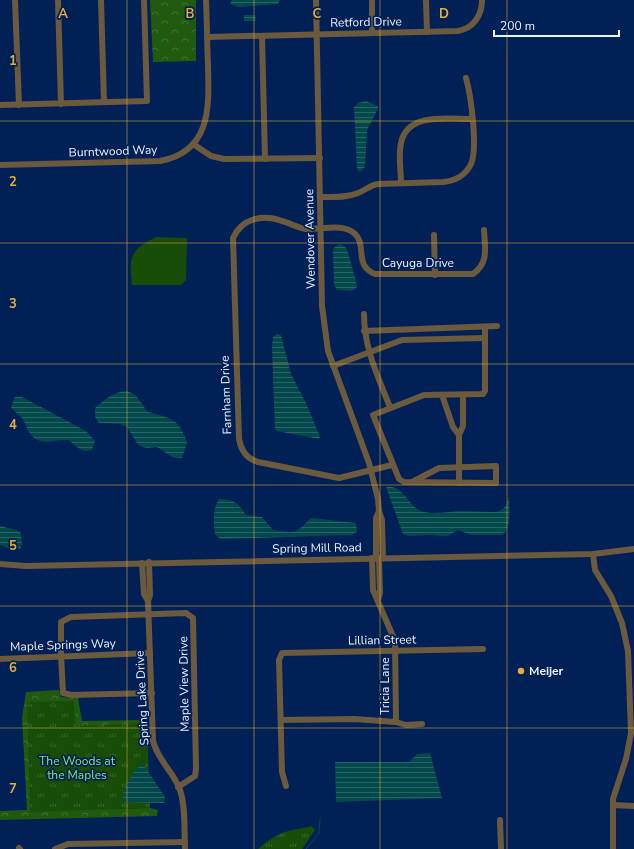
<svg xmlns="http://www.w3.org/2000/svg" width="634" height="849" font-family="'Nunito Sans',sans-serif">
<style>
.grass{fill:#184d07}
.forest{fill:url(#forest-crowns)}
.park{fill:url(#park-tufts)}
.water{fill:url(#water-rules)}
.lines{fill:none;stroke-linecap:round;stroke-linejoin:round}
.stream{stroke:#03494c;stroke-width:1}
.minor{stroke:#6b5a3e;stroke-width:6}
.grid{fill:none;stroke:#e7ac37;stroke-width:1;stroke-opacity:0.55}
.poi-dot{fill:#e7ac37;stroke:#002056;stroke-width:1.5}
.labels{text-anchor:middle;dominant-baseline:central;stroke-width:3.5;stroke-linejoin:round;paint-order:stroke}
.street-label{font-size:12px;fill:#eef2f9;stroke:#002056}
.poi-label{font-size:12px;font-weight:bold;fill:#eef2f9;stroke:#002056;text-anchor:start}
.park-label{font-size:12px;fill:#85e76e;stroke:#002056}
.grid-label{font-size:13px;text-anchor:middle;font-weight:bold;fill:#e7ac37;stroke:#002056;stroke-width:3.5;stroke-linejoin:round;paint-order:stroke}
</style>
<defs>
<pattern id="forest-crowns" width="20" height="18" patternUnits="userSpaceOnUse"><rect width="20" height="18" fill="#205a0e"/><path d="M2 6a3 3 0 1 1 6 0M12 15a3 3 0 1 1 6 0" fill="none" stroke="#417232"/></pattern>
<pattern id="park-tufts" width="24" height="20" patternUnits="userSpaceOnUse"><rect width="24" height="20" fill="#184d07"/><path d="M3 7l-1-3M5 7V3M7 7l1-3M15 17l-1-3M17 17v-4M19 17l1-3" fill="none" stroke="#3a672c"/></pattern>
<pattern id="water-rules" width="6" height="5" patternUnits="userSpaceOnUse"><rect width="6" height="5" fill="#03494c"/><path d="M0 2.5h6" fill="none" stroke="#286467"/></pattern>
</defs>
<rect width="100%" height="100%" fill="#002056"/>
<path class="grass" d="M156,237L187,238L186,280L181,285H132C129,258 129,250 156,237Z"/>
<g class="forest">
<polygon points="150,0 196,0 196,61 153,62"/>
<polygon points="59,690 61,697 78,698 82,721 146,720 148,748 114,809 150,808 158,810 157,816 0,820 0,811 27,810 22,718 26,692"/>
</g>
<g class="park">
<polygon points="74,701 75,726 147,723 150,808 30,812 27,702"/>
<path d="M311,826L315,830L302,849H258C266,842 275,835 285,832C294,829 302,829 311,826Z"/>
</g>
<g class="water">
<polygon points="232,0 280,0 278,4 238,7 230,4"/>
<polygon points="244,15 255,15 256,21 244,21"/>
<polygon points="366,101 378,106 378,109 367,130 365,167 360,172 357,170 354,107 358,103"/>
<path d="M339,244C343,245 345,246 347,250C349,256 357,283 357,287L352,291L337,290L334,285L333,249Z"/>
<polygon points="277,334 281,335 291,374 306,403 320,437 319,439 277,431 275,429 272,348 273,337"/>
<path d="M127,391C138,394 141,404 148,412C171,418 180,419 187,443L182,458L172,457L157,447L146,448L138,445L127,427L120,424L99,423L95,417V408C105,399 113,392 127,391Z"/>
<path d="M15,397H22L86,431L95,441L92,450C80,453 77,446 68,440C54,439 38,448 29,432C26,427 25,422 22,418C18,413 14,412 11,407Z"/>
<path d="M386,487C403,484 409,507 421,511C432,515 447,512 459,511C471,511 484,512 496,512C506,509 507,505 509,496C509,506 512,529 502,535H471L458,530L448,536H443L430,535L409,536L403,534Z"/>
<path d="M219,499C234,499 238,503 246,515L262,517L273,530C298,533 293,535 311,518L356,523L357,532L351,535L221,539L215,535C214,523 212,510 219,499Z"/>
<polygon points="0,526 16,530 21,533 22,545 20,549 12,549 0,545"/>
<polygon points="430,753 442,798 336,802 335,762 409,762 417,754"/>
<path d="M143,764L165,797L164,803L123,802C120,791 134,768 143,764Z"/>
</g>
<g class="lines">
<polyline class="stream" points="306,849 319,833 320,818"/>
<g class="minor">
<polyline points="15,0 19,105"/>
<polyline points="58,0 61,104"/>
<polyline points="101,0 104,102"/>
<polyline points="316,0 322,306 328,351 369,463 378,499 379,511 376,518 376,558"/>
<polyline points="372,0 372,33"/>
<polyline points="426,0 427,32"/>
<polyline points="262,36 265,159"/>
<path d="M207,37L458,31C474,28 482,15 482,0"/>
<polyline points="0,105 147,101 144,0"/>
<polyline points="193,144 211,156 224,159 320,158"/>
<path d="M0,165L160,161C212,151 209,106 208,65C207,43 207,22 206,0"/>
<path d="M401,183C401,170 398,156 401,143C407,112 448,119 472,119"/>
<path d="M321,197C333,197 346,198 358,193C366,190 370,185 378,184L443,182C455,181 465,176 471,164C478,149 471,95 466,78"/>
<polyline points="434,235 435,275"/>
<path d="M364,314C364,348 378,377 390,407"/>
<polyline points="364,331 497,326"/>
<polyline points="333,366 402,340 485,338"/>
<polyline points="442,395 453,427 459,435"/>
<path d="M392,465L339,478L258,462C247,459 241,450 239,439L233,238C242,218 263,214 282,221C290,223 298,228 306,229C320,230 343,223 354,233C368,245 353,265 375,274H473C489,263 485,248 484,230"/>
<polyline points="412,482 439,468 496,466 496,483 404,482 399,479 373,415 424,395 483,394 485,391 485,327"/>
<polyline points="459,483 459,435 463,426 463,395"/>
<polyline points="379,511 382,520 383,558"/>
<polyline points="593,554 595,570 611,596 622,623 628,651 631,733 626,759 613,799 613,849"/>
<polyline points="372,558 373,590 395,641 396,722"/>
<path d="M149,562L150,595L148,601L153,741C158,761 174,772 180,790C186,808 184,830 185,849"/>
<polyline points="142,563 144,594 148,601"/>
<polyline points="0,564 26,566 593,554 634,549"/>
<polyline points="378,600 380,593 379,558"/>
<polyline points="0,659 150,653"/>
<polyline points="152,693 72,695 63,693 61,655 61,622 71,617 186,613 193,618 196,769 195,776 178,787"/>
<polyline points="281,720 354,719 396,722 406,725 422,724"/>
<polyline points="286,786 282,772 279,660 282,653 483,649"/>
<polyline points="613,805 634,806"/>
<polyline points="500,820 501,849"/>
<polyline points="19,848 20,849"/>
<polyline points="55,849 68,844 185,842"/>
</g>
</g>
<path class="grid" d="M127,0V849M254,0V849M380,0V849M507,0V849M0,121H634M0,243H634M0,364H634M0,485H634M0,606H634M0,728H634"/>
<circle class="poi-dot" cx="521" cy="671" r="4"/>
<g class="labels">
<g class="street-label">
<text transform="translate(366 22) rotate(-1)">Retford Drive</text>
<text transform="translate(113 151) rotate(-2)">Burntwood Way</text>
<text transform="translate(310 239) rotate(-91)">Wendover Avenue</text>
<text x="418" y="263">Cayuga Drive</text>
<text transform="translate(226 395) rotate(-92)">Farnham Drive</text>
<text transform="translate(317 548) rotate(-1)">Spring Mill Road</text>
<text transform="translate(382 640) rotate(-1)">Lillian Street</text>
<text transform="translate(63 645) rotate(-2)">Maple Springs Way</text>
<text transform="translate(184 684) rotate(-91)">Maple View Drive</text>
<text transform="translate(385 686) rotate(-90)">Tricia Lane</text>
<text transform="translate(142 698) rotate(-93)">Spring Lake Drive</text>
</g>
<g class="poi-label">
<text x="529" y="671">Meijer</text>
</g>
<g class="park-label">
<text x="77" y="761">The Woods at<tspan x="77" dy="14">the Maples</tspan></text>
</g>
</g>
<g class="grid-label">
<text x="63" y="18">A</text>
<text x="190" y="18">B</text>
<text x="317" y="18">C</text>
<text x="444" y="18">D</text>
<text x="13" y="65">1</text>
<text x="13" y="186">2</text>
<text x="13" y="308">3</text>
<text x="13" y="429">4</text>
<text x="13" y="550">5</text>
<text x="13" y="672">6</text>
<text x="13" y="793">7</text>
</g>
<path d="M494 30v6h125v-6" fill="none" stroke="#eef2f9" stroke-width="2"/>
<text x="500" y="30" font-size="12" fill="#eef2f9" stroke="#002056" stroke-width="3" paint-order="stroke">200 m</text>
</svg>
